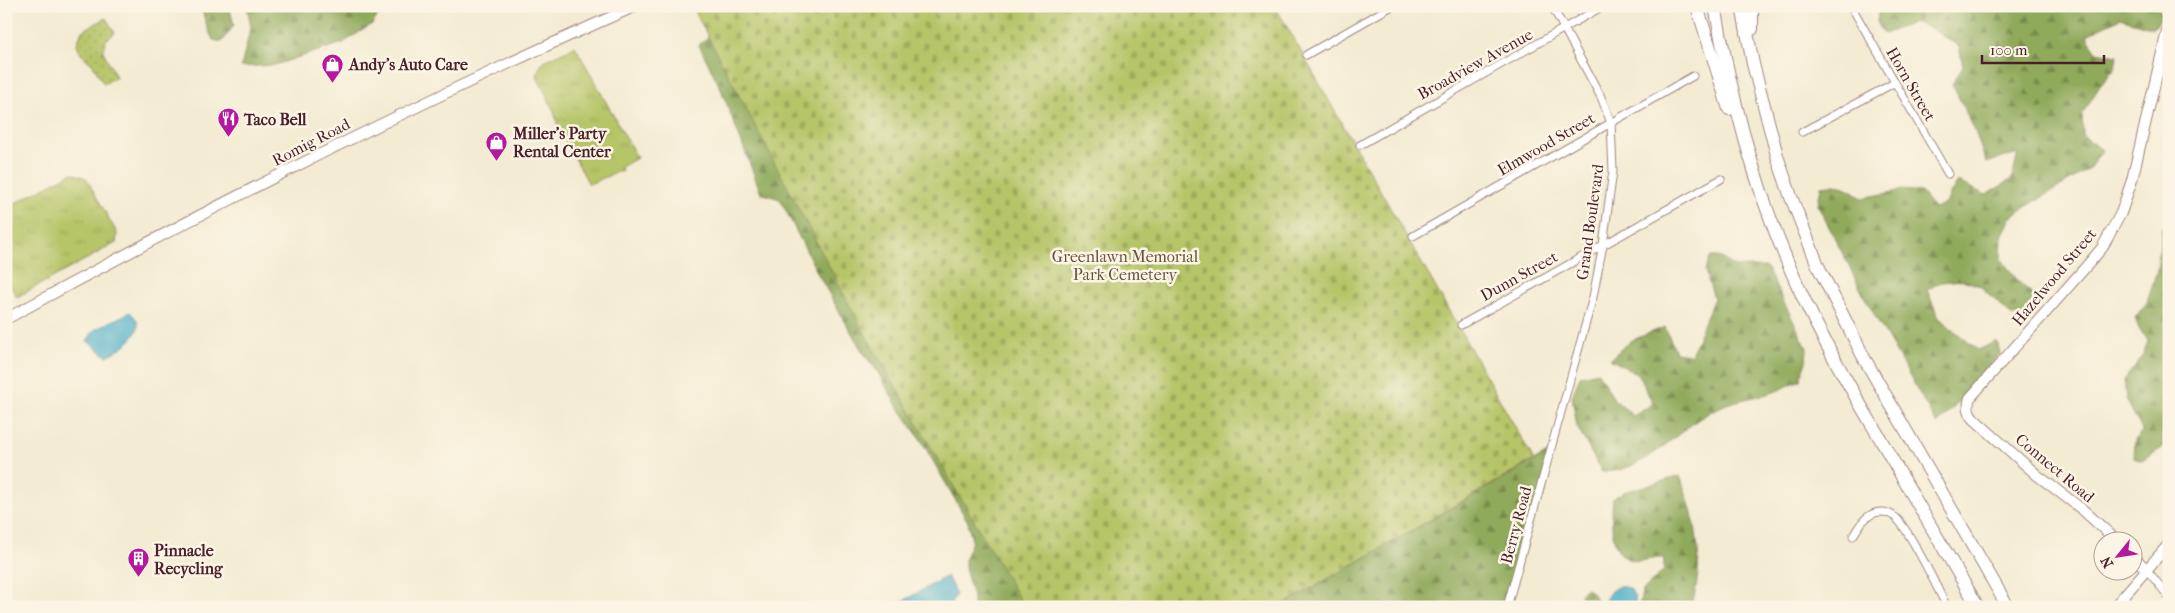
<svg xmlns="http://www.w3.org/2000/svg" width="2175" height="613" font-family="'IM FELL French Canon',serif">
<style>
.grass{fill:url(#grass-tufts);stroke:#80724a}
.forest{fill:url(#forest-firs);stroke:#6d6444}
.cemetery{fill:url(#cemetery-stones);stroke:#80724a}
.park{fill:url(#park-dots);stroke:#80724a}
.water{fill:#48adc7;stroke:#496679}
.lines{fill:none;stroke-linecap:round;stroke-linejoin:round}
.street-casing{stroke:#9e857e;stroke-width:9}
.secondary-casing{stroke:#9e857e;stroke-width:12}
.highway-casing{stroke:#9e857e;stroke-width:14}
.street{stroke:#fff;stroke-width:7}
.secondary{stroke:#fff;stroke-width:10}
.highway{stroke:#fff;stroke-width:12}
.labels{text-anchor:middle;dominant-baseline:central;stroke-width:5;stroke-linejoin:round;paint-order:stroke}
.poi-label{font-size:16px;font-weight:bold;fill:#4a1f2b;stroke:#fcf5e5;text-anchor:start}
.street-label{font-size:16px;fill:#4a1f2b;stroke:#fcf5e5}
.park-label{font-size:16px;fill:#6a513d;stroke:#fcf5e5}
</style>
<defs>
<pattern id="grass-tufts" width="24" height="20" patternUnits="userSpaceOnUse" patternTransform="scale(1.25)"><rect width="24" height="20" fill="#b6c568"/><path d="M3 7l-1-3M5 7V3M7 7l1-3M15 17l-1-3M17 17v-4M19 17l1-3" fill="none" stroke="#9ea95a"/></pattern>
<pattern id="forest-firs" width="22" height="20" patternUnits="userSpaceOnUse" patternTransform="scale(1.25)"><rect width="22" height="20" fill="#90aa5c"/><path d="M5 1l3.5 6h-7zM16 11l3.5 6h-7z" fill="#788a4c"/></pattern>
<pattern id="cemetery-stones" width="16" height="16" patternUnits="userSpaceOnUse" patternTransform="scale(1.25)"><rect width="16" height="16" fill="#b6c568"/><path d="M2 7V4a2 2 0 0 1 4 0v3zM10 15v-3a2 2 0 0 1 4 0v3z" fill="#9ea95a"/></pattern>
<pattern id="park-dots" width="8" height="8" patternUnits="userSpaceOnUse" patternTransform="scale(1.25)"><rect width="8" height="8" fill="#b6c568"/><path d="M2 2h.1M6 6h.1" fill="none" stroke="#9ea95a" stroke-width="1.8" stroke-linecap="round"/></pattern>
</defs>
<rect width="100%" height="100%" fill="#fcf5e5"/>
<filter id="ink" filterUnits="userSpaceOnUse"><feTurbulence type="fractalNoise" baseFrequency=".02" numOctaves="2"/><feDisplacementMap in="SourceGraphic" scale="10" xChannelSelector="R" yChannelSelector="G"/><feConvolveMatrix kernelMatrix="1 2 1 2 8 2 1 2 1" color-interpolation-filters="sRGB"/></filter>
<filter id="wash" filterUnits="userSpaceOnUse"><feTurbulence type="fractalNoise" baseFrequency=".0096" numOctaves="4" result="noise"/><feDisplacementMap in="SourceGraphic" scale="20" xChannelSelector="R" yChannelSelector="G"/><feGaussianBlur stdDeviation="1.12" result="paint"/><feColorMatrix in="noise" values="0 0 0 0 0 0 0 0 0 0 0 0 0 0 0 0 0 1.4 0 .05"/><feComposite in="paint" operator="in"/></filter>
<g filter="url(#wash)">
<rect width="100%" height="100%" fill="#f3ebd2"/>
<g class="grass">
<polygon points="575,46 637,158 621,167 622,170 589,184 558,127 554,111 538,78 537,72 544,61"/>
<polygon points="72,173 86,178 117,233 116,243 17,297 6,279 6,208"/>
</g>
<g class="forest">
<path d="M200,6H229L234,25L222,42L213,40C207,29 205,18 200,6Z"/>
<polygon points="247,6 385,6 372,24 343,43 275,65 241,67 251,26"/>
<path d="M1879,6H2158L2162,16L2154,28L2120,18L2087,35L2096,52L2117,56L2115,68L2100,86L2082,114L2083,136L2102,150L2089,169L2024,208L2011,218L2002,236L2001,259L2018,281L2036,298L2037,308L2032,317L2011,315L1980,286L1963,280L1941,282L1927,290L1939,318L1978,350L1997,341L2000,354L1975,380L1952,410L1937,424L1866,300L1818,205L1821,186C1839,183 1848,187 1862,198L1903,190L1921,192L1934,208L1946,204L1950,194L1958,182L1986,195L2012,179L2018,153L1986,163L1975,131L1952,84L1963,67L1959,46L1928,27L1914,22L1884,34L1877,22Z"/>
<polygon points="708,37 739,85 1035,607 973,607 973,597 965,568 965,558 972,541 968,522 921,440 896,404 877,371 862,351 819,276 780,199 761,193 721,89 699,45"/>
<polygon points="2169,224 2169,380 2162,429 2163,447 2142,461 2134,458 2135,440 2142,430 2126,399 2124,380 2142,357 2148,340 2139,329 2135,318 2147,302 2157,270 2162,227"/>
<path d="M1710,257H1719L1736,267H1766L1807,348L1806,362L1800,380C1789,385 1779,391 1768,394C1752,398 1735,400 1720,407C1679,425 1650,472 1602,472L1577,427L1572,396L1580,376L1598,372L1614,399L1633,416L1653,404L1639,375L1610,359L1630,341L1665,327L1676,352L1691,355L1714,298L1705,271Z"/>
<polygon points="1551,451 1507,607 1279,607"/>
<path d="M1680,476C1696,519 1706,562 1691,607H1639L1642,591L1664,570V558C1655,557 1646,561 1637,561C1608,560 1611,517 1613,498L1624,492Z"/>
<polygon points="1586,588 1592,592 1599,607 1584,607 1580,595"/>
</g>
<polygon class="cemetery" points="692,6 1275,6 1534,460 1279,607 1024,607 860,325"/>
<polygon class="park" points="106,18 115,33 106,40 103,51 116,77 104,84 93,65 81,54 77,44 82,31"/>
<g class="water">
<path d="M130,312C133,315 138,320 138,325C139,337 117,352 107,356C99,352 95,345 87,341L94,330Z"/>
<polygon points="947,576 956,594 949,607 892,607"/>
<polygon points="1619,586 1630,588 1635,597 1636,607 1607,607 1605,600 1611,591"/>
</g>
</g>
<g filter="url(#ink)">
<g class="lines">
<defs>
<g id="street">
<polyline points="1851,6 1948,174"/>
<polyline points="1306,55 1392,6"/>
<polyline points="1802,132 1894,83"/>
<polyline points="1360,145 1603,6"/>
<polyline points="1413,236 1693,76"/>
<polyline points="1461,325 1721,179"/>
<path d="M1853,536C1859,526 1867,512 1881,512C1886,512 1891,514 1895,517C1909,528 1937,588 1947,607"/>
<polyline points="2147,570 2169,597"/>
<polyline points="1507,607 1593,297 1603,245 1613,171 1611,123 1601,97 1552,6"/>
</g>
<g id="secondary">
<path d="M6,319C212,206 421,100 636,6"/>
<path d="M2116,540L2083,510L2037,475L1974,419C1968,412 1967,406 1970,398L2084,269L2102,248L2121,213L2132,180L2169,23"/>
<polyline points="2132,555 2147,570"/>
<polyline points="2114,607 2169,544"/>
</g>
<g id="highway">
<polyline points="1697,6 1729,109"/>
<path d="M1715,6C1732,102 1757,196 1797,284C1821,338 1851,389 1881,440C1913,496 1945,551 1978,607"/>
<polyline points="1742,6 1753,64 1778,159 1791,197 1819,268 1864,358 2008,607"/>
<polyline points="1752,6 1752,29"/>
</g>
</defs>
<use href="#street" class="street-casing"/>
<use href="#secondary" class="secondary-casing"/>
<use href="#highway" class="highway-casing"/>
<use href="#street" class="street"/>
<use href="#secondary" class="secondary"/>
<use href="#highway" class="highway"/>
</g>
</g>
<defs>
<symbol id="shop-pin" viewBox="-11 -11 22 30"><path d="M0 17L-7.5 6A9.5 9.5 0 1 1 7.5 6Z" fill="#b5179e" stroke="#fcf5e5"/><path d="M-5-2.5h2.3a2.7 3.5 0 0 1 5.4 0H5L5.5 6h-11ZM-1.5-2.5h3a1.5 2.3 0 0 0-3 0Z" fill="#fff"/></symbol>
<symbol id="restaurant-pin" viewBox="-11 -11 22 30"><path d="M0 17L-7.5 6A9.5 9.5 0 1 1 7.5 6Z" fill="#b5179e" stroke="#fcf5e5"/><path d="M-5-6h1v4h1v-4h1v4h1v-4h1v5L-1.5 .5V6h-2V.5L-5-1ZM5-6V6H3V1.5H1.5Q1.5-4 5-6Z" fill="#fff"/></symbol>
<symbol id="building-pin" viewBox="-11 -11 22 30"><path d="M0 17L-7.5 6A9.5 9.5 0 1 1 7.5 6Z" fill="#b5179e" stroke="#fcf5e5"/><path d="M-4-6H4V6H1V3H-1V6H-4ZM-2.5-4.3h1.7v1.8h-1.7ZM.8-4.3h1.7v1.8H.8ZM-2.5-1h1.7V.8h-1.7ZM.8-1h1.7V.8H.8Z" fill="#fff"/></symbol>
</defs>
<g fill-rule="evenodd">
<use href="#shop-pin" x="320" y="52" width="25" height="34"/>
<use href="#restaurant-pin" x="216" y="106" width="25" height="34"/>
<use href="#shop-pin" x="484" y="130" width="25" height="34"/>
<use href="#building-pin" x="126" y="546" width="25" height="34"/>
</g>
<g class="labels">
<g class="poi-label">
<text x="349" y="64">Andy's Auto Care</text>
<text x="244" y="119">Taco Bell</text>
<text x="513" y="133">Miller's Party<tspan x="513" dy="18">Rental Center</tspan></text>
<text x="154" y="550">Pinnacle<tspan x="154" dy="18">Recycling</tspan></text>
</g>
<g class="street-label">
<text transform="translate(1475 64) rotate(-29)">Broadview Avenue</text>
<text transform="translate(1911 84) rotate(60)">Horn Street</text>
<text transform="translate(311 142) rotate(-27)">Romig Road</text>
<text transform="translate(1546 144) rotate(-30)">Elmwood Street</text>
<text transform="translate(1590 222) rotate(-82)">Grand Boulevard</text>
<text transform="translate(1519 276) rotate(-29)">Dunn Street</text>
<text transform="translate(2054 277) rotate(-50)">Hazelwood Street</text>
<text transform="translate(2055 468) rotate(40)">Connect Road</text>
<text transform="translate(1516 525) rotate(-75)">Berry Road</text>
</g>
<g class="park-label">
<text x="1125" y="256">Greenlawn Memorial<tspan x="1125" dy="18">Park Cemetery</tspan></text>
</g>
</g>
<rect width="2175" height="613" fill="none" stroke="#fcf5e5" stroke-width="25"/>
<g transform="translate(2118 556) rotate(240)"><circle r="24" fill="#fcf5e5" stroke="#b59f9b"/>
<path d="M0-4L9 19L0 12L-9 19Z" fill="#b5179e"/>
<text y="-8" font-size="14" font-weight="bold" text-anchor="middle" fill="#4a1f2b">N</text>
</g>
<path d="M1982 55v8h122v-8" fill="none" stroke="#4a1f2b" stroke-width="2.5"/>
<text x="1990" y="55" font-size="15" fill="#4a1f2b" stroke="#fcf5e5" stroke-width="4" paint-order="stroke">100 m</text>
</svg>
